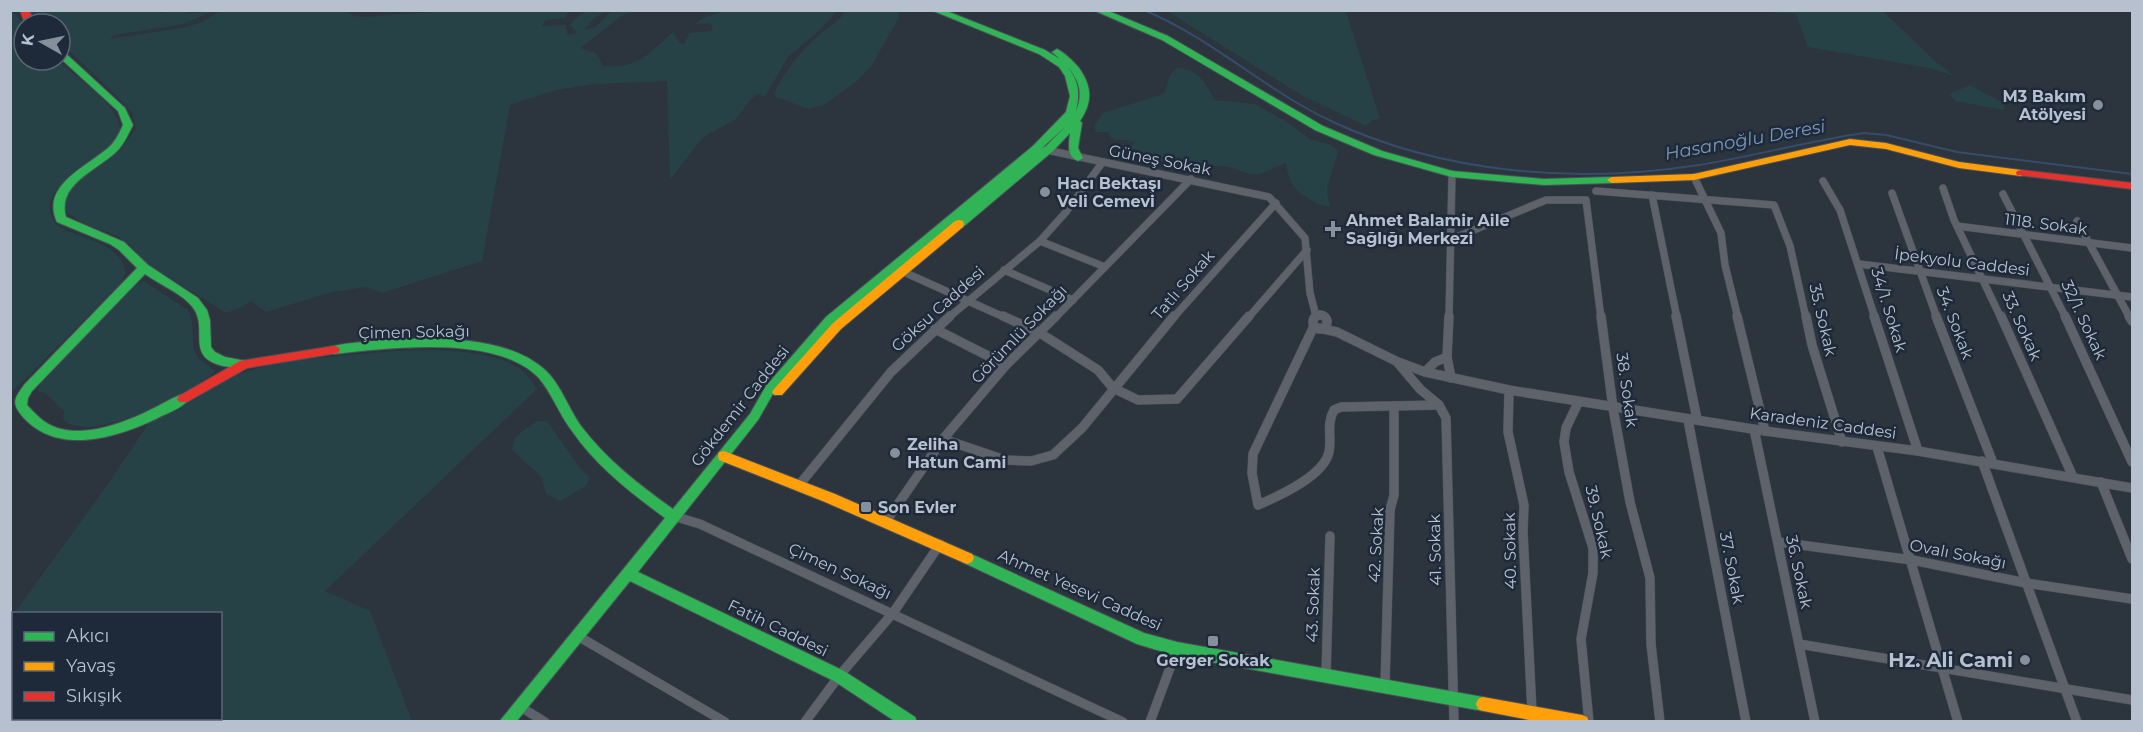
<svg xmlns="http://www.w3.org/2000/svg" width="2143" height="732" font-family="Montserrat,sans-serif">
<style>
.green{fill:#274246}
.lines{fill:none;stroke-linecap:round;stroke-linejoin:round}
.stream{stroke:#354d6b;stroke-width:2}
.street-far1-casing{stroke:#4b5058;stroke-width:8}
.street-casing{stroke:#4b5058;stroke-width:10}
.fast-casing{stroke:#4b5058;stroke-width:2}
.slow-casing{stroke:#4b5058;stroke-width:2}
.jam-casing{stroke:#4b5058;stroke-width:2}
.street-far1{stroke:#5d626b;stroke-width:7}
.street{stroke:#5d626b;stroke-width:9}
.fast{fill:#30b455;fill-rule:evenodd}
.slow{fill:#ff9f0a;fill-rule:evenodd}
.jam{fill:#e5322d;fill-rule:evenodd}
.poi-dot{fill:#868f9c;stroke:#1e2a3a;stroke-width:2}
.labels{text-anchor:middle;dominant-baseline:central;stroke-width:5;stroke-linejoin:round;paint-order:stroke}
.poi-label{font-size:16px;font-weight:bold;fill:#b7c0ce;stroke:#1e2a3a;text-anchor:start}
.street-label{font-size:16px;fill:#b7c0ce;stroke:#1e2a3a}
.water-label{font-size:18px;font-style:italic;fill:#7c97b9;stroke:#1e2a3a}
.near-poi-label{font-size:20px;font-weight:bold;fill:#b7c0ce;stroke:#1e2a3a;text-anchor:end}
</style>
<rect width="100%" height="100%" fill="#2c343e"/>
<g class="green">
<path d="M11,10L24,24V60H58C77,80 109,96 119,123C131,156 21,181 57,225C82,242 118,239 126,273L119,285L11,393Z"/>
<path d="M171,10L192,13L213,11L184,24L114,35L110,39L187,27L202,22L220,11L346,10L354,16L364,17L459,10L565,11L568,12L565,18L546,20L542,26L566,25L567,35L577,33L570,25C579,13 591,7 605,12L594,18L584,30L597,26L611,11H634L623,15L580,48L597,54L603,66C641,68 646,55 673,32L680,43L685,44L686,38L690,33L711,31L713,27L710,23L695,24C704,15 718,14 729,10L837,11L821,29L788,57L765,97L758,94L751,99L735,120L703,137L670,180L667,81L595,84L556,90L510,105L482,261L382,293L365,287L332,292L266,312L251,301L240,308L226,313L144,262L130,245L117,236L83,223L65,211C63,176 119,158 136,129L132,113L122,101L60,42V24H40L30,11H161L160,13Z"/>
<path d="M845,11H899V17L872,65L856,82L824,105L808,109L774,96L775,92C786,70 800,52 818,36C827,27 840,22 845,11Z"/>
<polygon points="1167,11 1346,11 1380,119 1372,120 1366,126 1301,95"/>
<polygon points="1759,11 1883,11 1936,62 1955,76 1929,68 1808,47 1796,14"/>
<path d="M1177,68C1199,69 1204,82 1215,100L1254,104L1284,120L1310,139L1331,145L1338,150C1336,170 1320,185 1331,206C1324,207 1319,204 1313,201C1295,192 1289,182 1286,163L1260,174L1252,175L1229,167L1167,163L1127,149L1135,143C1126,138 1120,142 1111,138L1109,132H1096L1094,126L1103,113L1163,94C1170,85 1166,75 1177,68Z"/>
<polygon points="1970,85 2005,104 2004,110 1955,101 1949,94"/>
<path d="M144,281L188,310C196,323 190,339 195,352C198,362 210,364 215,372C192,392 88,447 63,419L64,411L45,393L37,391L46,375L133,286Z"/>
<path d="M435,350C463,352 504,353 526,374C530,378 533,384 537,389L325,591L370,611L412,721H11L10,618L14,614V718H220V614H14L105,488L151,420L195,399L231,376L283,361L394,351Z"/>
<polygon points="537,421 547,421 580,468 590,477 586,486 560,501 546,494 542,478 512,449 515,437"/>
</g>
<g class="lines">
<path class="stream" d="M1144,10C1211,38 1265,90 1331,121C1444,174 1577,184 1699,165C1755,156 1808,141 1864,133L1886,135L1957,152L2132,174"/>
<defs>
<g id="street-far1">
<polyline points="1037,148 1269,197 1305,238 1310,293 1316,316"/>
<polyline points="1694,177 1721,233 1725,265 1738,318"/>
<polyline points="1823,181 1840,210 1875,318"/>
<polyline points="1943,188 1954,220 2001,318"/>
<polyline points="1596,191 1774,205 1790,246 1806,318"/>
<polyline points="1892,193 1937,318"/>
<polyline points="2003,194 2066,318"/>
<polyline points="1652,195 1677,318"/>
<polyline points="2077,221 2130,318"/>
<polyline points="1957,226 2132,248"/>
<polyline points="1452,239 1546,200 1586,200 1601,318"/>
<polyline points="1040,241 1105,267"/>
<polyline points="1859,264 2132,297"/>
<polyline points="897,269 1006,318"/>
<polyline points="1004,270 1073,300"/>
<polyline points="948,318 1040,241 1066,212 1102,163"/>
<polyline points="1055,318 1191,179"/>
<polyline points="1173,318 1276,203"/>
<polyline points="1248,318 1307,250"/>
<polyline points="1449,318 1452,174"/>
</g>
<g id="street">
<circle cx="1320" cy="322" r="7"/>
<polyline points="1003,316 1040,333 1098,370 1113,388 1138,400 1177,399 1249,316"/>
<polyline points="1449,316 1447,357 1451,378"/>
<polyline points="1601,316 1613,408 1630,502 1650,578 1651,644 1660,722"/>
<polyline points="1676,316 1697,419"/>
<polyline points="1737,316 1765,431"/>
<polyline points="1806,316 1812,345 1842,442"/>
<polyline points="1874,316 1918,451"/>
<polyline points="1936,316 1993,463"/>
<polyline points="2001,316 2073,477"/>
<polyline points="2065,316 2132,462"/>
<polyline points="2129,316 2132,321"/>
<path d="M1314,326L1253,454L1252,473L1258,505C1279,496 1324,476 1329,452C1332,438 1326,424 1334,410L1341,407L1439,405"/>
<polyline points="1319,328 1337,332 1398,362 1425,372 1509,390 1765,431 1918,451 2132,488"/>
<polyline points="935,329 1006,365"/>
<polyline points="1398,363 1420,389 1439,405 1446,418 1454,722"/>
<polyline points="1425,372 1435,362 1447,357"/>
<polyline points="1509,390 1508,432 1524,505 1523,532 1532,712"/>
<polyline points="1578,403 1566,428 1564,442 1569,472 1593,548 1593,573 1581,639 1589,722"/>
<polyline points="1688,420 1746,722"/>
<polyline points="1754,429 1815,722"/>
<polyline points="943,439 1005,460 1031,461 1053,455 1082,428 1174,316"/>
<polyline points="1877,447 1958,722"/>
<polyline points="1982,461 2077,722"/>
<polyline points="2101,482 2132,559"/>
<polyline points="800,484 891,372 950,316"/>
<polyline points="673,516 700,524 1123,722"/>
<polyline points="885,523 943,439 1006,365 1056,316"/>
<polyline points="1778,542 1912,560 2026,583 2132,599"/>
<polyline points="576,635 725,722"/>
<polyline points="1799,644 2132,700"/>
<polyline points="1326,675 1330,536"/>
<polyline points="1385,685 1390,510 1394,495 1394,406"/>
<polyline points="519,706 545,722"/>
<polyline points="805,722 839,676 893,613 940,544"/>
<polyline points="1150,722 1177,649"/>
</g>
<g id="fast">
<path d="M931,10H944L1045,50L1060,59L1052,52L1057,49C1065,53 1073,61 1079,68C1092,86 1093,102 1080,121L1082,123L1078,148L1083,158L1078,161C1066,156 1069,144 1070,133L1053,151L963,227H955V222L834,323L774,392L758,420L638,572L844,671L915,717L917,722H896L834,681L630,581L516,722H499L665,518C631,493 596,466 572,431C559,414 552,393 538,377C495,334 389,348 334,354L330,353L328,350L330,347C343,343 357,343 371,341C420,337 504,333 544,369C561,384 568,408 581,426C606,459 639,485 673,509L750,414L766,386L826,317L1033,146L1066,112L1070,96L1065,76L1059,67L1039,54ZM1068,67C1080,82 1083,94 1076,111C1080,93 1079,82 1068,67ZM1066,126L1045,147L1042,148Z"/>
<polygon points="1093,10 1106,10 1168,36 1323,126 1382,151 1452,171 1544,179 1612,177 1617,180 1612,183 1544,185 1452,177 1374,155 1315,130 1162,40"/>
<path d="M60,50L63,51L125,108L133,125C128,135 123,146 115,153C95,171 57,185 66,217L124,242L148,265L198,298L207,310L210,320L211,347L215,352L225,357L246,361L248,364L246,367C239,369 230,367 223,366C185,357 208,330 194,309C184,294 160,285 145,274L32,391L28,398L27,405C31,409 35,414 40,418C69,444 120,425 150,410C161,405 171,398 183,394L187,396L189,399C183,408 167,413 158,418C116,438 58,456 23,417C11,403 14,399 24,385L137,268L119,250L110,244L57,222C40,186 86,167 108,148C115,142 119,134 123,125L118,111L60,58Z"/>
<polygon points="967,552 1144,633 1177,642 1483,697 1488,699 1490,704 1488,709 1483,711 1177,656 1137,644 962,562 960,558 962,554"/>
</g>
<g id="slow">
<polygon points="1850,139 1886,143 1959,162 2021,170 2026,173 2021,176 1959,168 1886,149 1850,145 1694,180 1612,183 1607,180 1612,177 1694,174"/>
<polygon points="959,220 963,221 964,224 963,227 841,329 782,395 774,395 772,392 774,389 833,323 955,221"/>
<polygon points="724,451 835,494 972,554 974,558 972,562 967,564 962,562 825,502 719,460 718,456 719,452"/>
<polygon points="1483,697 1582,715 1587,717 1589,722 1540,722 1483,711 1478,709 1476,704 1478,699"/>
</g>
<g id="jam">
<polygon points="20,10 29,10 35,24 25,24"/>
<polygon points="2021,170 2132,183 2132,189 2017,175 2016,173 2017,171"/>
<polygon points="334,346 338,347 340,350 338,353 247,368 187,402 179,402 177,399 179,396 240,361"/>
</g>
</defs>
<use href="#street-far1" class="street-far1-casing"/>
<use href="#street" class="street-casing"/>
<use href="#fast" class="fast-casing"/>
<use href="#slow" class="slow-casing"/>
<use href="#jam" class="jam-casing"/>
<use href="#street-far1" class="street-far1"/>
<use href="#street" class="street"/>
<use href="#fast" class="fast"/>
<use href="#slow" class="slow"/>
<use href="#jam" class="jam"/>
</g>
<g class="poi-dot">
<circle cx="2098" cy="105" r="6"/>
<circle cx="1045" cy="192" r="6"/>
<path d="M1330 220h6v6h6v6h-6v6h-6v-6h-6v-6h6z"/>
<circle cx="895" cy="453" r="6"/>
<rect x="860" y="501" width="12" height="12" rx="3"/>
<rect x="1207" y="635" width="12" height="12" rx="3"/>
<circle cx="2025" cy="660" r="6"/>
</g>
<g class="labels">
<g class="poi-label">
<text x="2086" y="96" text-anchor="end">M3 Bakım<tspan x="2086" dy="18">Atölyesi</tspan></text>
<text x="1057" y="183">Hacı Bektaşı<tspan x="1057" dy="18">Veli Cemevi</tspan></text>
<text x="1346" y="220">Ahmet Balamir Aile<tspan x="1346" dy="18">Sağlığı Merkezi</tspan></text>
<text x="907" y="444">Zeliha<tspan x="907" dy="18">Hatun Cami</tspan></text>
<text x="878" y="507">Son Evler</text>
<text x="1213" y="660" text-anchor="middle">Gerger Sokak</text>
</g>
<g class="street-label">
<text transform="translate(1160 160) rotate(11)">Güneş Sokak</text>
<text transform="translate(2046 224) rotate(7)">1118. Sokak</text>
<text transform="translate(1962 262) rotate(7)">İpekyolu Caddesi</text>
<text transform="translate(1183 285) rotate(-49)">Tatlı Sokak</text>
<text transform="translate(938 309) rotate(-42)">Göksu Caddesi</text>
<text transform="translate(1889 310) rotate(73)">34/1. Sokak</text>
<text transform="translate(1823 320) rotate(77)">35. Sokak</text>
<text transform="translate(2084 320) rotate(65)">32/1. Sokak</text>
<text transform="translate(1955 323) rotate(69)">34. Sokak</text>
<text transform="translate(2022 326) rotate(66)">33. Sokak</text>
<text transform="translate(414 332) rotate(-1)">Çimen Sokağı</text>
<text transform="translate(1019 334) rotate(-46)">Görümlü Sokağı</text>
<text transform="translate(1627 390) rotate(82)">38. Sokak</text>
<text transform="translate(740 406) rotate(-52)">Gökdemir Caddesi</text>
<text transform="translate(1823 423) rotate(8)">Karadeniz Caddesi</text>
<text transform="translate(1599 522) rotate(77)">39. Sokak</text>
<text transform="translate(1376 545) rotate(-87)">42. Sokak</text>
<text transform="translate(1435 550) rotate(-91)">41. Sokak</text>
<text transform="translate(1510 551) rotate(-91)">40. Sokak</text>
<text transform="translate(1958 554) rotate(11)">Ovalı Sokağı</text>
<text transform="translate(1732 568) rotate(79)">37. Sokak</text>
<text transform="translate(840 571) rotate(25)">Çimen Sokağı</text>
<text transform="translate(1799 572) rotate(78)">36. Sokak</text>
<text transform="translate(1080 590) rotate(24)">Ahmet Yesevi Caddesi</text>
<text transform="translate(1313 605) rotate(-88)">43. Sokak</text>
<text transform="translate(778 628) rotate(26)">Fatih Caddesi</text>
</g>
<g class="water-label">
<text transform="translate(1745 140) rotate(-10)">Hasanoğlu Deresi</text>
</g>
<g class="near-poi-label">
<text x="2013" y="660">Hz. Ali Cami</text>
</g>
</g>
<rect width="2143" height="732" fill="none" stroke="#b7c0ce" stroke-width="24"/>
<rect x="12" y="612" width="210" height="108" fill="#1e2a3a" stroke="#5b6675" stroke-width="1.5"/>
<rect x="24" y="632" width="30" height="9" fill="#30b455" stroke="#5b6675" stroke-width="1.5"/>
<text x="66" y="642" font-size="18" fill="#b7c0ce">Akıcı</text>
<rect x="24" y="662" width="30" height="9" fill="#ff9f0a" stroke="#5b6675" stroke-width="1.5"/>
<text x="66" y="672" font-size="18" fill="#b7c0ce">Yavaş</text>
<rect x="24" y="692" width="30" height="9" fill="#e5322d" stroke="#5b6675" stroke-width="1.5"/>
<text x="66" y="702" font-size="18" fill="#b7c0ce">Sıkışık</text>
<g transform="translate(42 42) rotate(279)"><circle r="28" fill="#1e2a3a" stroke="#5b6675" stroke-width="1.5"/>
<path d="M0-4.5L10 22L0 15L-10 22Z" fill="#868f9c"/>
<text y="-9" font-size="16" font-weight="bold" text-anchor="middle" fill="#b7c0ce">K</text>
</g>
</svg>
